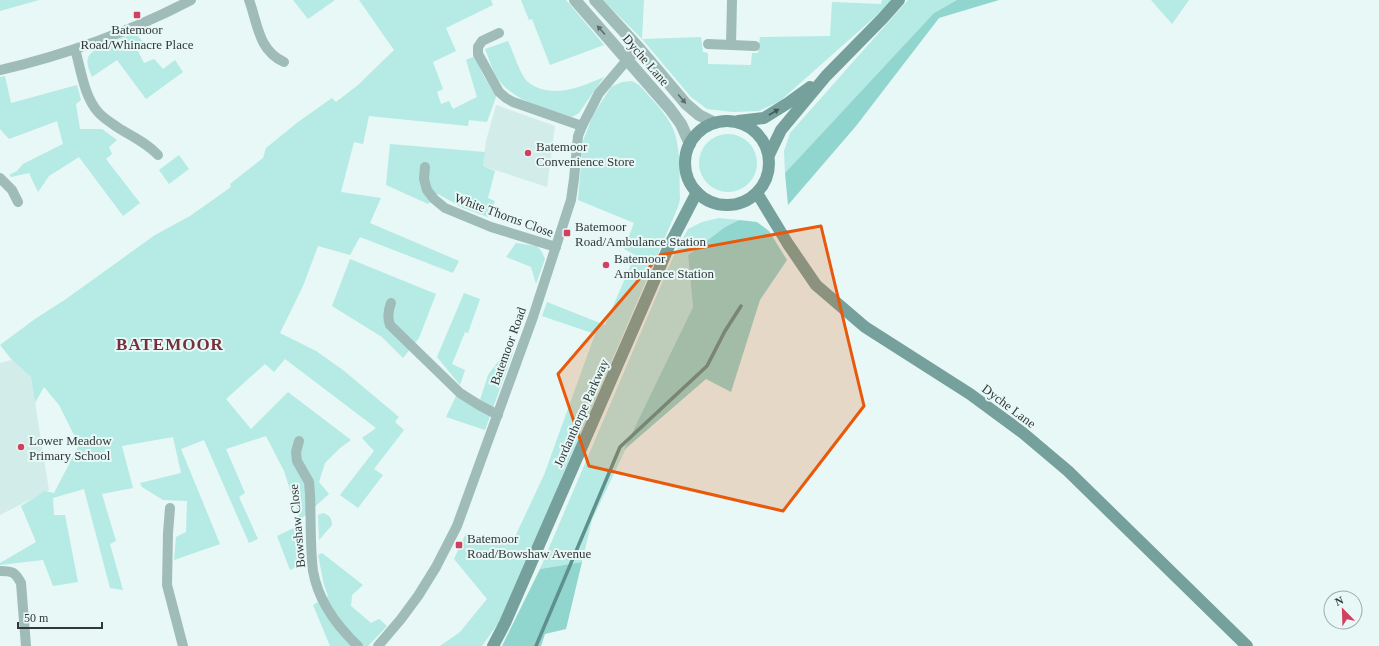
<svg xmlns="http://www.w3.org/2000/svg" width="1379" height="646" font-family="'Times New Roman',serif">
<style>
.built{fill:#d2ece9}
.green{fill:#b5eae5}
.forest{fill:#91d5cf}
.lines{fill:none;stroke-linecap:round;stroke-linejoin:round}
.stream{stroke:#5f908c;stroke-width:3.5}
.minor{stroke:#a0bcb9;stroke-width:10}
.tertiary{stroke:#a0bcb9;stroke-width:12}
.secondary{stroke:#75a09c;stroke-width:12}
.oneway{fill:#5e6d6c}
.oneway2{fill:#465756}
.marked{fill:#e8590c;fill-opacity:0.2;stroke:#e8590c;stroke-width:3;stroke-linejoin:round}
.poi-dot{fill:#d1415f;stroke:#e7f8f6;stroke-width:1.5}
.labels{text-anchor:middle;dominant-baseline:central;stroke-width:4;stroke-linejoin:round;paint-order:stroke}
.poi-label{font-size:13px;fill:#323838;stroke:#e7f8f6;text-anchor:start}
.street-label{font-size:13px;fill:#323838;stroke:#e7f8f6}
.district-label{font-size:17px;font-weight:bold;letter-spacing:1px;fill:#77303b;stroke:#e7f8f6}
</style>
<rect width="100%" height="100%" fill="#e7f8f6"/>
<g class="built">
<polygon points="496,105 555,126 547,187 483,166 486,141"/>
<polygon points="12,360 31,377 49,490 0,515 0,363"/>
</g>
<g class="green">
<polygon points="0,0 39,0 0,11"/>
<polygon points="293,0 335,0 308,19"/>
<polygon points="359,0 491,0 493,5 446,28 456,51 433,62 443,89 437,92 441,104 449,101 453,109 477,97 466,60 475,56 482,73 496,97 487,122 469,120 468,126 369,116 363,144 354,142 341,192 381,198 370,223 459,261 453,273 360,237 350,255 318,246 303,286 280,333 316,351 343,370 399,417 395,422 404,430 374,469 383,475 358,508 340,495 374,451 362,438 376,428 285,359 274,372 265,364 226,399 251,429 288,392 351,440 340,448 325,463 319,482 329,494 300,520 284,471 266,436 226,449 245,493 239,497 258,539 249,543 204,440 181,449 220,544 174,560 176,537 186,532 187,501 163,500 142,487 140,483 181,473 173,437 122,446 133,488 102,494 116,541 110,544 123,590 110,588 84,489 53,498 54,515 65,515 78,582 53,586 43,560 0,565 0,563 36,542 21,506 45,491 54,493 79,445 59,405 44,387 35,403 31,377 12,360 0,345 35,319 66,299 155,235 190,216 231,187 230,184 263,158 266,148 298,122 332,98 336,102 358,85 394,50"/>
<polygon points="521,0 566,0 604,45 550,65 532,19 529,20"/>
<polygon points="603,0 644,0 642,39 701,37 703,52 708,53 708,64 751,65 752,53 758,53 760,37 830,36 832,2 881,4 882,0 891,0 886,7 780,101 759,111 733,112 707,109 691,97 642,39"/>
<polygon points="908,0 957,0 934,13 785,173 784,151 790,133"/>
<polygon points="1151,0 1189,0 1172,24"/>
<path d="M135,33L144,43L137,49L144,63L154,59L163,69L175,60L183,72L146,99L117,60L92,77C90,71 86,65 88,58C90,48 125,37 135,33Z"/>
<path d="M508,41C513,51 520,75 528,82C551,100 581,87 604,77L579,113L572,117C543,107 507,101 493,70C490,63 488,56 485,49Z"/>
<polygon points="5,76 11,103 77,85 81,100 76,104 80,129 102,129 117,140 109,147 112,154 106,159 140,203 123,216 79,157 49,176 38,192 29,173 11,177 9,175 17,171 23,164 63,144 57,121 9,139 0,129 0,77"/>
<path d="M632,81L639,85C648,95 664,111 670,123C682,142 679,176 680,199L678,207L531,549L499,622L482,646H440L460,632L487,599L454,559L466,533L512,543L544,475L595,334L542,316L547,302L605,325L635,255L624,249L634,223L578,200L583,141L593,115L611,87L622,82Z"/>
<circle cx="728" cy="163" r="29"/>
<polygon points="390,144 485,152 483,166 495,171 488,198 495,201 488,217 463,208 438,194 428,204 386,185"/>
<polygon points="179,155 189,169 169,184 159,170"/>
<polygon points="719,218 739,220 725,227 688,255 693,307 592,520 582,562 540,569 673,257 688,229 702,222"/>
<polygon points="516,243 537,246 542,252 545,259 536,284 531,267 506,257"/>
<polygon points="350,259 436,294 419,338 403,358 382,337 332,306"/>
<polygon points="464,293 480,299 468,333 465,332 452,364 465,370 460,385 437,357"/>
<polygon points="506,351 513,353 485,430 446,417 456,396 480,400 488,375"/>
<path d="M323,513C329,515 332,518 332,525L319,540L318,515Z"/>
<polygon points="300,525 301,547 303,564 290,570 277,536"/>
<polygon points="322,553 363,585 352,595 351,606 371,623 379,619 387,626 368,646 330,646 313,605 328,596 324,585 318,555"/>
</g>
<g class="forest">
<polygon points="957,0 999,0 939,18 856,126 788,205 785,173 934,13"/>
<polygon points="739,220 757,222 769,231 787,260 760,300 731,392 706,379 624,450 693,307 688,255 725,227"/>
<polygon points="582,562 566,629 545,634 541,646 502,646 540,569"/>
</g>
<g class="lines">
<polyline class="stream" points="536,646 620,447 707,366 725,331 741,306"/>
<g class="minor">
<path d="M249,0C258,24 258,50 284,62"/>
<polyline points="499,33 482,41 478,47 478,54 499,92 506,98 513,102 582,126"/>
<polyline points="708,44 755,46"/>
<polyline points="731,45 732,0"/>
<path d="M75,49C81,70 84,96 98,112C104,119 113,124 120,129C134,137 148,144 158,155"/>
<path d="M0,70C63,56 134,30 191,0"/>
<polyline points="425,167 424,179 427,190 434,199 445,208 491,227 556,247"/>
<polyline points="0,178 12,190 18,202"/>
<path d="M391,303C388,311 387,317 390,325L460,393L479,405L498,415"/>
<path d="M299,441L296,452L297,461L309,482L310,494C311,518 310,548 313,571C318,600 337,626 358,646"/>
<polyline points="170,508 168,533 167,585 183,646"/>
<path d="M0,571C13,571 15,572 21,583L26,646"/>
<polyline points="378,646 401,619 418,596 436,567 457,526 533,317 571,200 574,179 578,136 582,126 599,93 627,60 639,48"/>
</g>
<g class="tertiary">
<polyline points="575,0 670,109 681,124 690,144"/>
<polyline points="595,0 639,48 686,104 699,115 715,123"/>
</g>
<g class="secondary">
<polyline points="738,121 764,118 788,103 810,87"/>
<circle cx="727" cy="163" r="42"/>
<polyline points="769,155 781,130 826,76 883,18 899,0"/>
<polyline points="757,193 788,244 816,285 865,327 970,394 1023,433 1068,471 1247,646"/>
<polyline points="493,646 505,623 651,288 669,246 697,192"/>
</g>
</g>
<defs><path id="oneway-solid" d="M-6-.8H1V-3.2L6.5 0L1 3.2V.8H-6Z"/></defs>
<g class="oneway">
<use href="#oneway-solid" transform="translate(601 30) rotate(-132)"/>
<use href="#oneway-solid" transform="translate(682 99) rotate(50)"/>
</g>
<use class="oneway2" href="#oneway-solid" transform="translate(774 112) rotate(-31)"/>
<path class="marked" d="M821,226L864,406L783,511L589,466L558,374L660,255Z"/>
<g class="poi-dot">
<rect x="133" y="11" width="8" height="8" rx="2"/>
<circle cx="528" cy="153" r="4"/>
<rect x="563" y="229" width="8" height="8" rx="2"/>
<circle cx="606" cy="265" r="4"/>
<circle cx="21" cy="447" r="4"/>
<rect x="455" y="541" width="8" height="8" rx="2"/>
</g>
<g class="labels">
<g class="poi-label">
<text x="137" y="29" text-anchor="middle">Batemoor<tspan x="137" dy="15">Road/Whinacre Place</tspan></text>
<text x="536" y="146">Batemoor<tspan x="536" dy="15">Convenience Store</tspan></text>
<text x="575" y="226">Batemoor<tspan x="575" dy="15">Road/Ambulance Station</tspan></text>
<text x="614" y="258">Batemoor<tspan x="614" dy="15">Ambulance Station</tspan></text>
<text x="29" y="440">Lower Meadow<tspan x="29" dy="15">Primary School</tspan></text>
<text x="467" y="538">Batemoor<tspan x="467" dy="15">Road/Bowshaw Avenue</tspan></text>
</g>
<g class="street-label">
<text transform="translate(646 60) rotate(49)">Dyche Lane</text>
<text transform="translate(504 215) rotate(20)">White Thorns Close</text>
<text transform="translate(508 346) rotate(-70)">Batemoor Road</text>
<text transform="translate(1009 406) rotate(37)">Dyche Lane</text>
<text transform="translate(581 413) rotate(-66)">Jordanthorpe Parkway</text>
<text transform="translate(297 526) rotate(-95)">Bowshaw Close</text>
</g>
<g class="district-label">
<text x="170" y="344">BATEMOOR</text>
</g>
</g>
<g transform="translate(1343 610) rotate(337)"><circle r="19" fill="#e7f8f6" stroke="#9fabaa"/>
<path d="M0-3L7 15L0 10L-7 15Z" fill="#d1415f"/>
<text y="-6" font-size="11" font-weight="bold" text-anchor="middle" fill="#323838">N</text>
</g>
<path d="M18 622v6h84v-6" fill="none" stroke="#323838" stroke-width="2"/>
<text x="24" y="622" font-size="12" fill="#323838" stroke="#e7f8f6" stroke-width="3" paint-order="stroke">50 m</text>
</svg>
